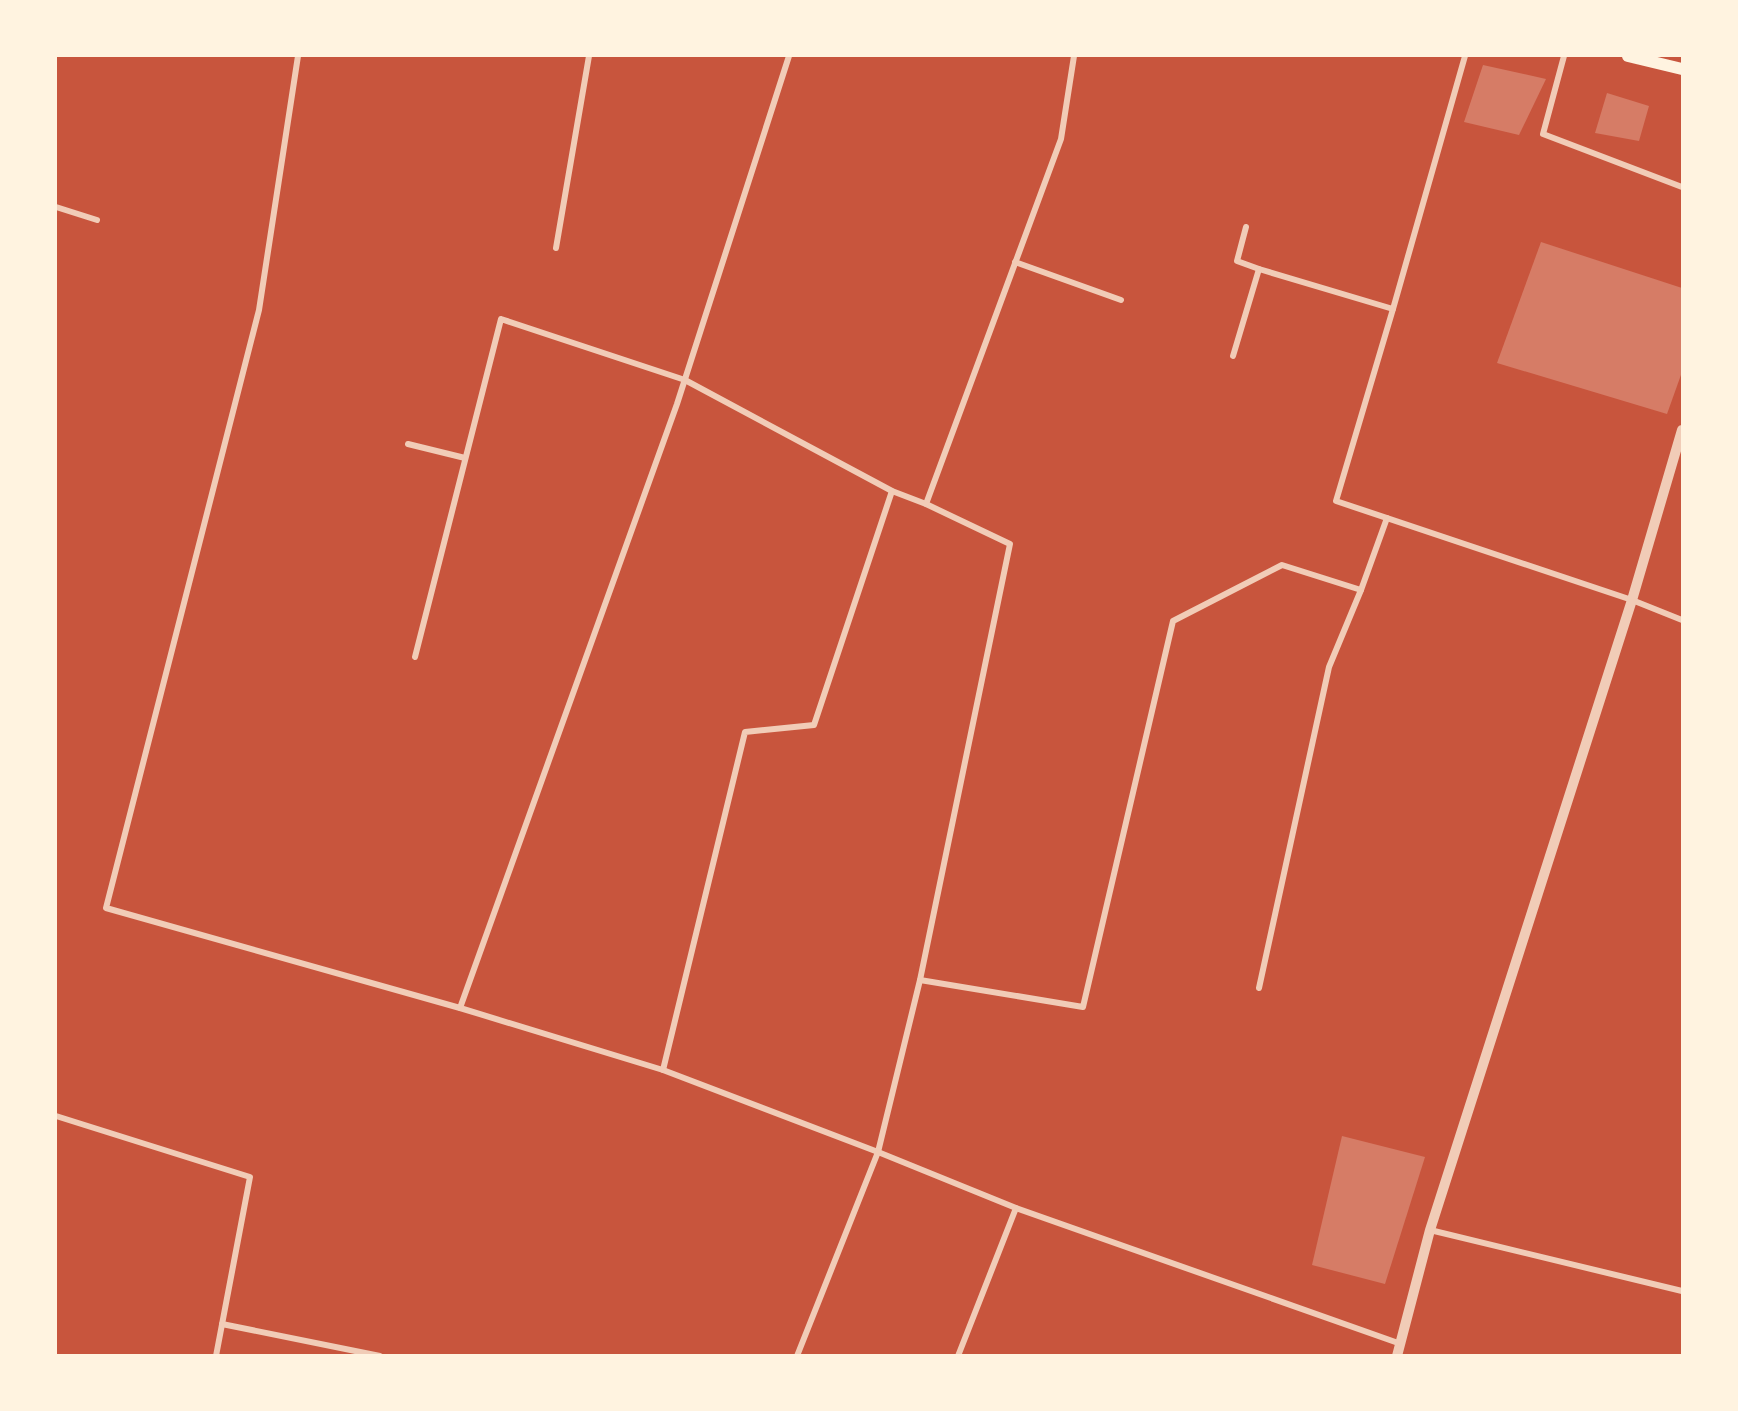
<svg xmlns="http://www.w3.org/2000/svg" width="1738" height="1411" font-family="Montserrat,sans-serif">
<style>
.building{fill:#d67c66}
.lines{fill:none;stroke-linecap:round;stroke-linejoin:round}
.minor{stroke:#f1ccb7;stroke-width:6}
.tertiary{stroke:#f1ccb7;stroke-width:10}
.secondary{stroke:#fff3e0;stroke-width:12}
</style>
<rect width="100%" height="100%" fill="#c8553d"/>
<g class="building">
<polygon points="1483,65 1546,79 1519,135 1464,122"/>
<polygon points="1607,93 1649,106 1639,141 1595,133"/>
<polygon points="1541,242 1682,288 1682,372 1667,414 1497,363"/>
<polygon points="1342,1136 1425,1157 1385,1284 1312,1265"/>
</g>
<g class="lines">
<g class="minor">
<polyline points="298,56 259,310 106,908 460,1008 663,1070 878,1152 1016,1208 1401,1344"/>
<polyline points="1465,56 1393,309 1336,501 1632,600 1682,620"/>
<polyline points="1564,56 1543,134 1682,187"/>
<polyline points="56,207 97,220"/>
<polyline points="1246,227 1237,261 1259,269"/>
<polyline points="556,248 589,56"/>
<polyline points="1015,262 1121,300"/>
<polyline points="1233,356 1259,269 1393,309"/>
<polyline points="408,444 465,458"/>
<polyline points="926,504 1061,139 1074,56"/>
<polyline points="415,657 501,319 685,380 892,491 926,504 1010,544 920,980 878,1152 797,1356"/>
<polyline points="920,980 1083,1007 1173,621 1282,565 1361,590 1387,518"/>
<polyline points="1259,988 1329,667 1361,590"/>
<polyline points="460,1008 677,404 789,56"/>
<polyline points="663,1070 745,732 814,725 892,491"/>
<polyline points="56,1116 250,1177 216,1356"/>
<polyline points="1430,1230 1682,1291"/>
<polyline points="222,1324 380,1356"/>
<polyline points="958,1356 1016,1208"/>
</g>
<polyline class="tertiary" points="1397,1356 1430,1230 1632,600 1682,430"/>
<polyline class="secondary" points="1628,56 1682,69"/>
</g>
<rect width="1738" height="1411" fill="none" stroke="#fff3e0" stroke-width="114"/>
</svg>
